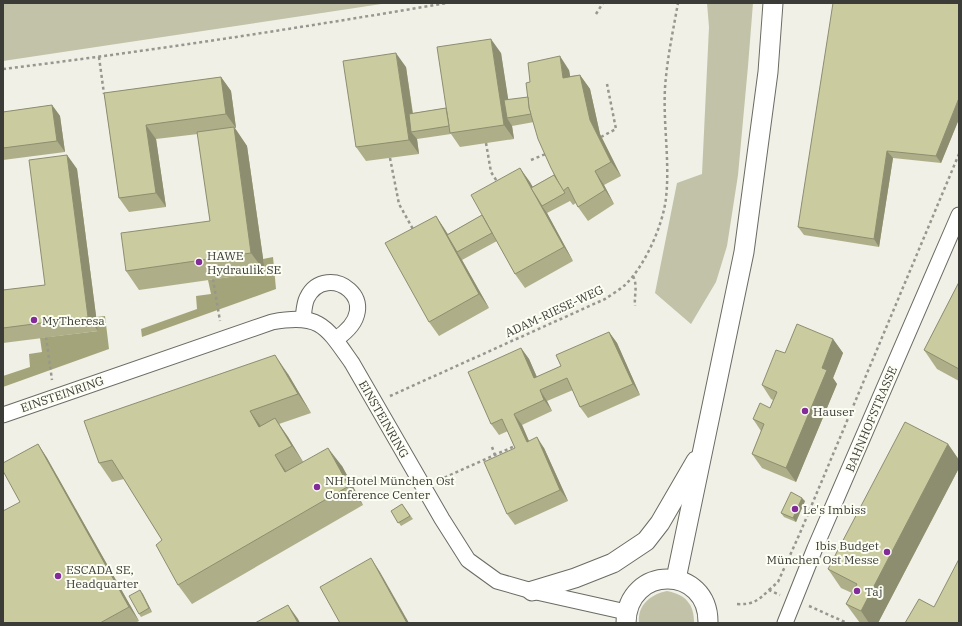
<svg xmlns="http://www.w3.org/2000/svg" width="962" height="626" font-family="'IBM Plex Serif',serif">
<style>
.green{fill:#c1c2a7}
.water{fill:#a4a47a}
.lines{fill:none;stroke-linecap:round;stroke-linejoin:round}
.minor-casing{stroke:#6a6b62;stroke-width:17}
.tertiary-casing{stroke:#6a6b62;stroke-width:21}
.path{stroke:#979790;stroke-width:2.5;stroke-dasharray:3 3;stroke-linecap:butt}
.minor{stroke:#fff;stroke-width:15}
.tertiary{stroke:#fff;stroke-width:19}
.wall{fill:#aeaf89}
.shaded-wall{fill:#8d8e6f}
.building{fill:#cacb9f;stroke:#8d8e6f}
.poi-dot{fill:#822b99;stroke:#fdfef3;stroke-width:1.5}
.labels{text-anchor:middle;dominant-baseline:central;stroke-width:4;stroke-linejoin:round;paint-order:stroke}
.poi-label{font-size:12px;fill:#3b3b37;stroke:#fdfef3;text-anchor:start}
.street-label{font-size:12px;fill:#3b3b37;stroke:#fdfef3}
</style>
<rect width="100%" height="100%" fill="#f0f0e6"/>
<g class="green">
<polygon points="3,3 388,3 3,61"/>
<polygon points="707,3 753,3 748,66 738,175 727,246 716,282 691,324 655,293 677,183 702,174 709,27"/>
<path d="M667,591C686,595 694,604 694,623H639C637,605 651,594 667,591Z"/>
</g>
<g class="water">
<polygon points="273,257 276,289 142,337 141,329 197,309 196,296 211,294 208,280 264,272 263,259"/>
<polygon points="105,316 109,349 3,387 3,376 30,367 29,354 42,352 40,338 98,331 96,317"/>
</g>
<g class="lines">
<defs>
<g id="minor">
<path d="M303,319C304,312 304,304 307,298C326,259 391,302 336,339"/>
<path d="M3,415L272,322C320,313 326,326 352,363L442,519L468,560L497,581L532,591L626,612"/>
<polyline points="785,623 815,548 959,215"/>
</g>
<g id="tertiary">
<polyline points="676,579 744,252 768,72 773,3"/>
<polyline points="532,591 575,578 613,563 646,541 660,523 696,461"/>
<path d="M626,623C627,564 709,565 708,623"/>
</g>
</defs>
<use href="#minor" class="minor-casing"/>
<use href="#tertiary" class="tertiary-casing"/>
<g class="path">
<polyline points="596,14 603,3"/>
<polyline points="99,57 104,94"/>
<path d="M3,69C151,51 299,28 447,3"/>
<polyline points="601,137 616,129 607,84"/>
<polyline points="486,143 491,172 498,183"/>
<polyline points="390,158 399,204 414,231"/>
<polyline points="531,160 548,153"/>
<path d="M633,276C638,286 634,295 635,306"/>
<polyline points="213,279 220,321"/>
<polyline points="46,337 52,380"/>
<path d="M390,396L605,299C611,295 619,290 625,285C645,266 663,225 666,198C670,161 663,124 665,88C667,59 673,31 678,3"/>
<polyline points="492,447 495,455"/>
<polyline points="439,480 517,445"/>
<polyline points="769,590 778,582 800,533 959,154"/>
<path d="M737,604C752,605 758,601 769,590L780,595"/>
<polyline points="809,606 847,623"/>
</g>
<use href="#minor" class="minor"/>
<use href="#tertiary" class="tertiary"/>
</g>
<g class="wall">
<polygon points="959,3 959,119 941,163 893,158 879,247 804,235 798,227"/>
<polygon points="501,53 508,100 528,97 530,82 569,70 570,76 580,75 590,89 600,134 621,176 604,185 614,204 588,221 578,207 576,203 573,205 570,201 547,213 573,261 525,288 515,274 497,241 462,260 489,308 439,336 429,322 436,216 448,234 482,215 520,168 532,187 554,175 534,122 512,126 514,139 460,147 451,134 417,139 419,154 366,161 356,147 406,67 413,113 446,108"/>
<polygon points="221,77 231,91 236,128 235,128 247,146 265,272 139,290 126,271 210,221 198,134 156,139 166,207 129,212 119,198 104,93"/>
<polygon points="52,105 60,116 65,152 3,160 3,112"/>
<polygon points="67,155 77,169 98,331 3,343 3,290 45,285"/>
<polygon points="959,282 959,381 937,369 924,350"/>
<polygon points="609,332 617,343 640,395 588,418 580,407 573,390 547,401 552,411 522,425 529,441 544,448 568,501 515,525 507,514 515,448 508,431 499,435 491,424 521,348 529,359 537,377 561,366"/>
<polygon points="833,339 843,353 833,378 837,384 796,482 762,468 752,454 761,431 753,419 770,408 773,400 771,399 762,385 785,353"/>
<polygon points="288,374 311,413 279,424 288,437 303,462 342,466 363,505 192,604 178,585 162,540 124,479 112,482 99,463"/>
<polygon points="38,444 47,458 139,621 135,623 3,623 20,502"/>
<polygon points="948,444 959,460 959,468 878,623 860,623 846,604 852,593 841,588 828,569"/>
<polygon points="805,501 796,522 784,517 781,513"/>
<polygon points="402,504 413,519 401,526 391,511"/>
<polygon points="140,590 152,612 141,617 139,614"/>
</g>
<g class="shaded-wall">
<polygon points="491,39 501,53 511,117 507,118 512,126 514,139 504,125"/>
<polygon points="396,53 406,67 415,131 411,132 417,139 419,154 409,140"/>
<polygon points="560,56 569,70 573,92 563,78"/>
<polygon points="580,75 590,89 600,134 621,176 611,162 590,120"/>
<polygon points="221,77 231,91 236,128 226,114"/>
<polygon points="959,98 959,119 941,163 936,156"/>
<polygon points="52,105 60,116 65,152 57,141"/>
<polygon points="146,125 156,139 166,207 156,193"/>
<polygon points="234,127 247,146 265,272 251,253"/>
<polygon points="887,151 893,158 879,247 874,239"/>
<polygon points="67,155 77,169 98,331 88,317"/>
<polygon points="520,168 530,182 543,205 542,206 547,213 573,261 564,247"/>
<polygon points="595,171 604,185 614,204 605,190"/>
<polygon points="436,216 445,230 458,252 457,252 462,260 489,308 479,294"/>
<polygon points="609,332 617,343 640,395 633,384"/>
<polygon points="833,339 843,353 833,378 837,384 796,482 786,468 822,368"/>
<polygon points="521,348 529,359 542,389 534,378"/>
<polygon points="275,355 288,374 311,413 298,394"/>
<polygon points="540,390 547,401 552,411 544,400"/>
<polygon points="250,411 263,429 259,427"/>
<polygon points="514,414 522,425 534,453 527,442"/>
<polygon points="275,418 288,437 305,465 292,446"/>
<polygon points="537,437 544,448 568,501 560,490"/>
<polygon points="38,444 47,458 139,621 129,607"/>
<polygon points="948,444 959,460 959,468 878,623 869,623 861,611"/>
<polygon points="328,448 342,466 363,505 349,486"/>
<polygon points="275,455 288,474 285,472"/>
<polygon points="802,498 805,501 796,522 793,518"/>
<polygon points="371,558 380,572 409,623 407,623"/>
<polygon points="140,590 143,594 152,612 149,608"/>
<polygon points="288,605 298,619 300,623 298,623"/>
</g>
<g class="building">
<polygon points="833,3 959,3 959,98 936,156 887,151 874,239 798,227"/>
<polygon points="491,39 504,125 450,133 437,47"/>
<polygon points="396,53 409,140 356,147 343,61"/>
<polygon points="560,56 563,78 580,75 590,120 611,162 595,171 605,190 578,207 568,187 563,191 551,168 538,139 529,108 526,83 530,82 528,63"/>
<polygon points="221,77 226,114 146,125 156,193 119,198 104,93"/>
<polygon points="528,97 529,108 531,114 507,118 504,100"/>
<polygon points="52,105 57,141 3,148 3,112"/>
<polygon points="446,108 449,126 411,132 409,114"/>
<polygon points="234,127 251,253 126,271 121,233 210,221 197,132"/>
<polygon points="67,155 88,317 3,328 3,290 45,285 29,160"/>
<polygon points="520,168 564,247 515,274 471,195"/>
<polygon points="554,175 565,193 542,206 531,188"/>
<polygon points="482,215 492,233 457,252 447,235"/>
<polygon points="436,216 479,294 429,322 385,243"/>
<polygon points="959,282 959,369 924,350"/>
<polygon points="797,324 833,339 822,368 827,370 786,468 752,454 764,424 753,419 760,403 770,408 777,392 762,385 776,350 785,353"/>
<polygon points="609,332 633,384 580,407 567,378 540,390 544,400 514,414 527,442 537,437 560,490 507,514 484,462 515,448 502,419 491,424 468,372 521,348 534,378 561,366 556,355"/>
<polygon points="275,355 298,394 250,411 259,427 275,418 292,446 275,455 285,472 328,448 349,486 178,585 156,545 162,540 112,460 99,463 84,421"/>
<polygon points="905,422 948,444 861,611 846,604 857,584 828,569"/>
<polygon points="38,444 129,607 100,623 3,623 3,511 20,502 3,471 3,463"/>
<polygon points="791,492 802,498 793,518 781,513"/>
<polygon points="402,504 410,516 398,523 391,511"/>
<polygon points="371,558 407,623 340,623 320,587"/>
<polygon points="959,559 959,623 905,623 919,599 934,607"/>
<polygon points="140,590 149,608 139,614 129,596"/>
<polygon points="288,605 298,623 255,623"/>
</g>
<g class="poi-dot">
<circle cx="199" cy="262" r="4"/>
<circle cx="34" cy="320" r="4"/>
<circle cx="805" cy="411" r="4"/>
<circle cx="317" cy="487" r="4"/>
<circle cx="795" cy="509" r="4"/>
<circle cx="887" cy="552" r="4"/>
<circle cx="58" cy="576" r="4"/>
<circle cx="857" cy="591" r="4"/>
</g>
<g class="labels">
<g class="poi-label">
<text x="207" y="255">HAWE<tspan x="207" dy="14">Hydraulik SE</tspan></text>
<text x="42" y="320">MyTheresa</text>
<text x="813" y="411">Hauser</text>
<text x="325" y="480">NH Hotel München Ost<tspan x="325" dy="14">Conference Center</tspan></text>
<text x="803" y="509">Le's Imbiss</text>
<text x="879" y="545" text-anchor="end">Ibis Budget<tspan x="879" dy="14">München Ost Messe</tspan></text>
<text x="66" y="569">ESCADA SE,<tspan x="66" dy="14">Headquarter</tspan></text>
<text x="865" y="591">Taj</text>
</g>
<g class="street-label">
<text transform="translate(554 311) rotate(-25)">ADAM-RIESE-WEG</text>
<text transform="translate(62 394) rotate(-19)">EINSTEINRING</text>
<text transform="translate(384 419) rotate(60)">EINSTEINRING</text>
<text transform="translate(871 419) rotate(-67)">BAHNHOFSTRASSE</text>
</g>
</g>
<rect width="962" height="626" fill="none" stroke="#3b3b37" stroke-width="8"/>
</svg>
